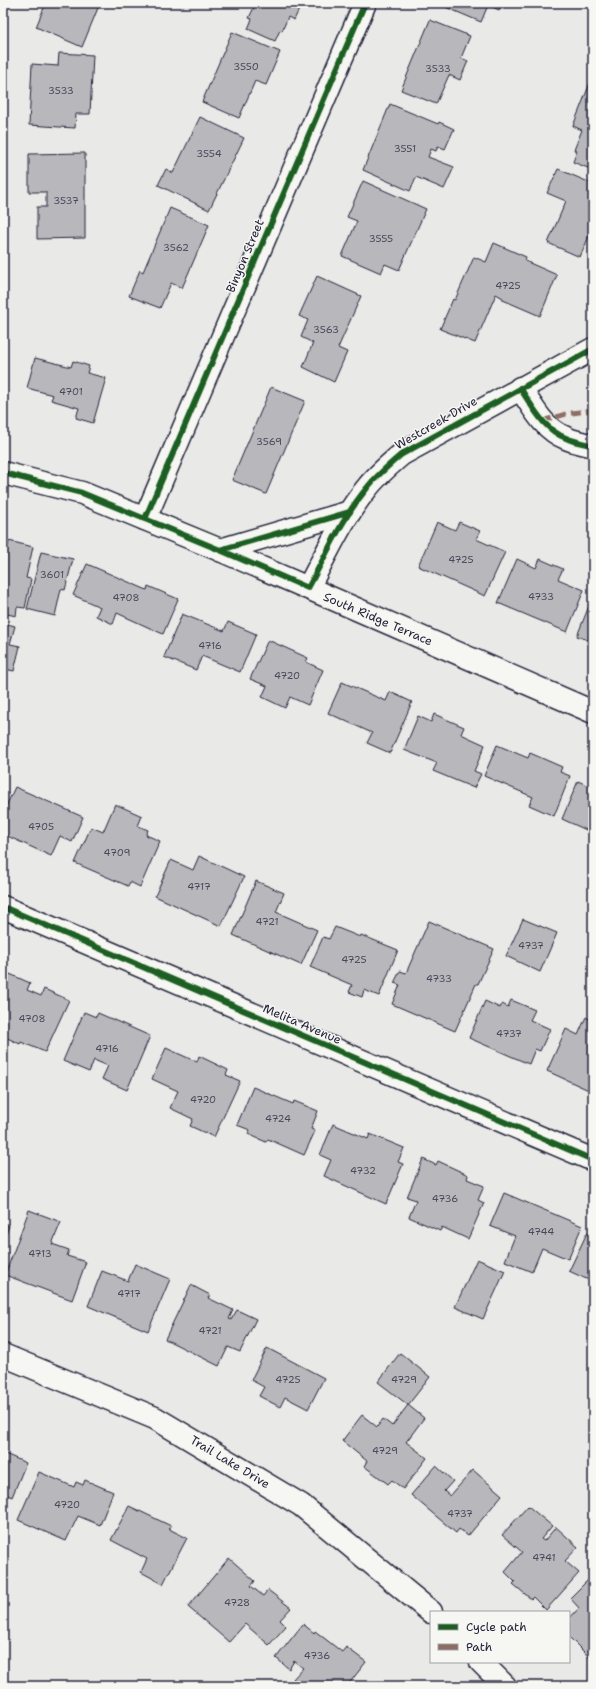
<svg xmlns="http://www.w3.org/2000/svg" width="596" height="1689" font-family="'Shantell Sans',sans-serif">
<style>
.building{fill:#b8b8bc;stroke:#22223b}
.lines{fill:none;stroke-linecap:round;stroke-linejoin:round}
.street-casing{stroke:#22223b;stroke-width:25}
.secondary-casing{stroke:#22223b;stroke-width:25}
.street{stroke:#f6f6f2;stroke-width:22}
.secondary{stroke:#f6f6f2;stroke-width:22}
.quiet{stroke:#8d6e63;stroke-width:5;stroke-dasharray:10 5;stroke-linecap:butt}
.cycleway-casing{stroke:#f6f6f2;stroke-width:8}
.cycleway{stroke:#1b5e20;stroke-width:6}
.labels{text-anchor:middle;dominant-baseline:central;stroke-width:3;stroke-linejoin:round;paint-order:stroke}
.number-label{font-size:10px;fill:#48485b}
.street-label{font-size:12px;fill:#22223b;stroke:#f6f6f2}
</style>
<rect width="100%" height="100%" fill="#e9e9e7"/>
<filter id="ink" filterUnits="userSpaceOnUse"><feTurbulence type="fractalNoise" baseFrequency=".025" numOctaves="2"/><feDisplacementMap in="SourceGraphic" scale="8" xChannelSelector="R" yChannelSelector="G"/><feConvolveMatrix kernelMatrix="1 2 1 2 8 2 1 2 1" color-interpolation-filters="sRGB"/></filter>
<g filter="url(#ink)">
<g class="building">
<polygon points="46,3 100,3 82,47 36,27"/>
<polygon points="109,3 123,3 121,8"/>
<polygon points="256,3 302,3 294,20 288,17 282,31 280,30 275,41 248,29 252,19 249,18"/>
<polygon points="436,3 502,3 499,10 488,5 481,22"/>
<polygon points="430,20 470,36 461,58 468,61 460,80 449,75 436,104 401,90"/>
<polygon points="232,32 280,52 266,85 255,81 239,118 202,102"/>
<polygon points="59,53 93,55 90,114 76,114 75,128 29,125 32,64 58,66"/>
<polygon points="590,83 593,84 593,170 573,162 577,151 574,150 582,130 573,126"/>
<polygon points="390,104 438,124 439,122 454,129 445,149 438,146 436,151 431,149 428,157 454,167 444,189 416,177 410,191 363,170"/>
<polygon points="200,117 244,138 209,210 158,185 166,169 173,173"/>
<polygon points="85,153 85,238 37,239 37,207 46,207 46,192 29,192 29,154"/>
<polygon points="558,169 593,184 593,227 580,257 548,243 566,201 547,193"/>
<polygon points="363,181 426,209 399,270 385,264 381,273 342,256 357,221 347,217"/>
<polygon points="170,208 209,225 182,288 171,283 160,308 129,296 140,270 143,272"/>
<polygon points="494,243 526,257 525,261 557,275 540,316 503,300 503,298 496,294 475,343 440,329 453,299 455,300 474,257 486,262"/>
<polygon points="317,276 361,296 338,348 347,352 334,382 303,367 313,343 301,337 308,320 299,316"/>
<polygon points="35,358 71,367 73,361 89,366 87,373 106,378 93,423 76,418 79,408 51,400 53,395 27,388"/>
<polygon points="271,387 305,401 266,494 232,480"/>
<polygon points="437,522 455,530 459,522 480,531 476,539 505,552 485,596 418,566"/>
<polygon points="9,541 33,547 26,578 31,579 25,608 17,607 16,616 3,613 3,555 5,556"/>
<polygon points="41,552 73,559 65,590 61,589 55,616 27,609"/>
<polygon points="517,559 536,568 540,559 563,569 558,579 584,590 567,632 498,603"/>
<polygon points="87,564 147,590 148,586 178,599 163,634 117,613 113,624 96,616 100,607 73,595"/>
<polygon points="591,601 593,601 593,642 577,636"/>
<polygon points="182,614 224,631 228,622 256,634 240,672 202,656 196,670 164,657"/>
<polygon points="3,623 15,626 10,644 20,646 14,671 5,669 3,677"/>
<polygon points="268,640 308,658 306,662 323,670 308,705 290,697 285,708 262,697 267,686 250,679"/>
<polygon points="342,682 386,701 390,692 412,702 390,753 367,743 372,733 328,713"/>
<polygon points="434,714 464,727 461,734 485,745 474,771 481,774 474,788 433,771 437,763 404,750 418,716 431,722"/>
<polygon points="497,745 528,758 530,753 562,767 560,772 570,776 554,816 529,805 533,797 484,776"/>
<polygon points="578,781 593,788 593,833 562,819"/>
<polygon points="15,787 83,817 72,842 60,836 51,856 3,834 3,813"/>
<polygon points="115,804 142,816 138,826 148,830 146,835 160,841 140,887 130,882 128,886 75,863 91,827 103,832"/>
<polygon points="199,856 244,877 221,926 155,896 171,860 193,870"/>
<polygon points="256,881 284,893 276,912 317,930 301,965 233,935"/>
<polygon points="523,919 557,933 540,972 506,956"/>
<polygon points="429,921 494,949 478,984 476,984 455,1031 392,1004 400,985 394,983 400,971 406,973"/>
<polygon points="335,927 360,937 361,935 398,950 379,996 364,990 362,997 349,992 352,985 310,967 323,937 329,939"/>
<polygon points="3,971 30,983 27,990 41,996 44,989 69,1000 45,1052 21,1042 20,1044 3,1036"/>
<polygon points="511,1000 535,1010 530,1020 550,1029 540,1051 535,1049 529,1064 469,1038 485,1001 500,1008 502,1004 508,1007"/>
<polygon points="84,1012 96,1017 98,1013 150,1036 127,1090 102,1079 108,1066 94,1060 89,1072 63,1061"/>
<polygon points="586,1017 593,1021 593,1092 547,1071 566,1029 578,1035"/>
<polygon points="166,1048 197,1062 199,1056 228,1070 226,1075 240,1081 214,1137 190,1126 193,1119 170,1108 178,1091 152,1079"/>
<polygon points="253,1087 293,1104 294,1101 318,1111 311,1129 315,1131 304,1155 268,1139 266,1142 248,1134 250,1130 237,1125"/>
<polygon points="333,1124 368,1139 370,1134 404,1148 398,1162 403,1164 386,1204 324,1176 331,1160 320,1155"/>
<polygon points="423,1159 436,1165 438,1161 468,1175 467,1179 484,1186 478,1200 484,1203 468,1239 442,1227 440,1231 409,1217 416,1200 407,1197"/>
<polygon points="504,1193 582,1226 568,1259 542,1248 532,1272 505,1261 515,1236 490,1226"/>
<polygon points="29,1210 61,1222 52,1244 69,1250 67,1256 86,1262 72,1300 5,1275"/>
<polygon points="3,1224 9,1226 3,1242"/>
<polygon points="587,1233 593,1236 593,1282 569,1271"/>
<polygon points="477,1259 505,1271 483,1319 455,1307"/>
<polygon points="135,1264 170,1279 148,1331 88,1306 102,1271 128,1281"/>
<polygon points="191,1285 210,1295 208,1298 233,1310 229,1319 231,1320 237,1310 256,1319 240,1352 228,1347 219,1366 165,1339"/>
<polygon points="267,1348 324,1378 308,1409 285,1397 280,1407 259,1396 264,1387 251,1380"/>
<polygon points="400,1353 430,1377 408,1405 378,1382"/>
<polygon points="408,1405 424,1418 406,1442 427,1458 403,1489 392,1480 388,1484 364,1466 367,1461 342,1441 362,1415 377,1427 383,1419 392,1426"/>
<polygon points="3,1444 6,1445 3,1453 26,1463 12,1497 3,1493"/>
<polygon points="436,1466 453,1481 444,1491 450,1496 473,1470 502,1495 468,1536 459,1529 456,1533 411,1495"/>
<polygon points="39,1472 74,1487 76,1482 83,1485 85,1480 113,1492 100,1525 78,1516 66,1541 18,1520"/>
<polygon points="129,1506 171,1526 169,1529 187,1538 163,1584 141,1572 147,1559 111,1540"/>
<polygon points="528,1506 552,1526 541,1539 544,1541 556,1527 578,1547 565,1561 579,1573 546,1610 533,1597 531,1599 513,1584 515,1582 505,1572 522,1552 502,1535"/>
<polygon points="229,1558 255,1581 251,1586 263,1596 268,1590 291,1608 280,1620 286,1626 269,1645 245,1624 229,1642 188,1607"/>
<polygon points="593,1575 593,1657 591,1659 569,1637 569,1619 579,1608 570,1598"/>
<polygon points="303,1624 314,1633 315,1631 342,1652 346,1647 366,1662 347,1686 302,1686 293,1679 303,1668 294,1661 289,1669 276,1658"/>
</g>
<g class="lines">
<defs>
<g id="street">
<polyline points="145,519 365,3"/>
<polyline points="308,588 593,712"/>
<polyline points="3,907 593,1160"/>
</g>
<g id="secondary">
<path d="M520,388C533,407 543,429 566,438C574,442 584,443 593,446"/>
<path d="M3,473L82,493L220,550L308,588C326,555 342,518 367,488C377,475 389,465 402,454L593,349"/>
<polyline points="220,550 350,512"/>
<polyline points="3,1355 155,1418 301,1505 431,1612"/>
<polyline points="481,1662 505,1686"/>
</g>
</defs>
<use href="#street" class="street-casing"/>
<use href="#secondary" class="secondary-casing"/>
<use href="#street" class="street"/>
<use href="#secondary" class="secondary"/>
<polyline class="quiet" points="542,421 566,414 593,410"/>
<defs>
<g id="cycleway">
<path d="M520,388C533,407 543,429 566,438C574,442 584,443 593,446"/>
<path d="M3,473L82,493L220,550L308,588C326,555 342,518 367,488C377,475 389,465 402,454L593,349"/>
<polyline points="145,519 365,3"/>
<polyline points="220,550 350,512"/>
<polyline points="3,907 593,1160"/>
</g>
</defs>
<use href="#cycleway" class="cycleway-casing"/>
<use href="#cycleway" class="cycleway"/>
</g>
</g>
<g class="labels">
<g class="number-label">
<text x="246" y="66">3550</text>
<text x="438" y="68">3533</text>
<text x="61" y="90">3533</text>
<text x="405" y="148">3551</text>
<text x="209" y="153">3554</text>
<text x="66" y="200">3537</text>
<text x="381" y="238">3555</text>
<text x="176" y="247">3562</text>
<text x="508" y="285">4725</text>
<text x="326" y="329">3563</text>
<text x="71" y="391">4701</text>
<text x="269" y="441">3569</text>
<text x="461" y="559">4725</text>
<text x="52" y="574">3601</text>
<text x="541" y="596">4733</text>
<text x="126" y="597">4708</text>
<text x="210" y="645">4716</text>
<text x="287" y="675">4720</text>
<text x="41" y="826">4705</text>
<text x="117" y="852">4709</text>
<text x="199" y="886">4717</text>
<text x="267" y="921">4721</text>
<text x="531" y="945">4737</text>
<text x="354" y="959">4725</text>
<text x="439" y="978">4733</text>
<text x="32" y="1018">4708</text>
<text x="509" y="1033">4737</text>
<text x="107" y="1048">4716</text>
<text x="203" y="1099">4720</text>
<text x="278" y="1118">4724</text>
<text x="363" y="1170">4732</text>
<text x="445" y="1198">4736</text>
<text x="541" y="1231">4744</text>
<text x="40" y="1253">4713</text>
<text x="129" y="1293">4717</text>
<text x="210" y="1330">4721</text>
<text x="288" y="1379">4725</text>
<text x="404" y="1379">4729</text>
<text x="385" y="1450">4729</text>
<text x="67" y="1504">4720</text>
<text x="460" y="1513">4737</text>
<text x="544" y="1557">4741</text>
<text x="237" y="1602">4728</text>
<text x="317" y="1655">4736</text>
</g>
<g class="street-label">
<text transform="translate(245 256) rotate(-67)">Binyon Street</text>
<text transform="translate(436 423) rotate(-30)">Westcreek Drive</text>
<text transform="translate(378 619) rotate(23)">South Ridge Terrace</text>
<text transform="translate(302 1024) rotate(23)">Melita Avenue</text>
<text transform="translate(230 1462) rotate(31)">Trail Lake Drive</text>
</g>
</g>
<rect width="596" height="1689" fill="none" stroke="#f6f6f2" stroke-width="16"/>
<rect x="8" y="8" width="580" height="1673" fill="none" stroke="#22223b" stroke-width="1.5" filter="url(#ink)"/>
<rect x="430" y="1611" width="140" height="52" fill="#f6f6f2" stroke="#a1a1a9"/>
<rect x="438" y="1624" width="20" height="6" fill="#1b5e20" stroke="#a1a1a9"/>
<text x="466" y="1631" font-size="12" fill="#22223b">Cycle path</text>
<rect x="438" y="1644" width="20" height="6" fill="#8d6e63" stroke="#a1a1a9"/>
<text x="466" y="1651" font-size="12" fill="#22223b">Path</text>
</svg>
